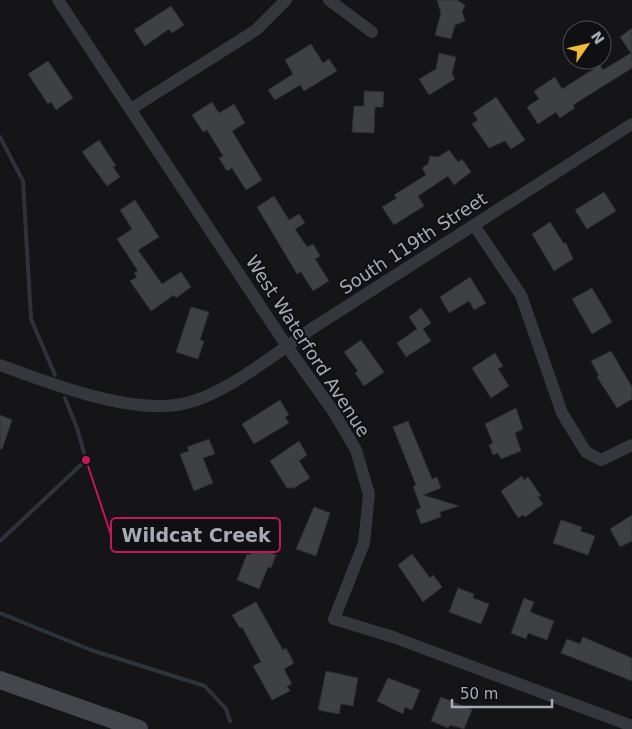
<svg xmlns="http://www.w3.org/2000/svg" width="632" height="729" font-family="'DejaVu Sans',sans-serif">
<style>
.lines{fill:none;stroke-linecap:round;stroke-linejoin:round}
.stream{stroke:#2c333b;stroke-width:4}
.building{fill:#3f4044;stroke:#2f2f33}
.street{stroke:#36373c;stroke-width:12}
.secondary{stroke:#44464c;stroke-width:18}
.labels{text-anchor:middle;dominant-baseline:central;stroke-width:4;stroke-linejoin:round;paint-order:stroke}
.street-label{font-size:18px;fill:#a7abb7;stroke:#101012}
.leader{fill:none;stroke:#c2185b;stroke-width:2}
.callout-dot{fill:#c2185b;stroke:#101012;stroke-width:2}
.callout{fill:#101012;stroke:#c2185b;stroke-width:2}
.callout-label{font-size:19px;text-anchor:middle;font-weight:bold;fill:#a7abb7}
</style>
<rect width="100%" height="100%" fill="#151517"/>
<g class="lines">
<g class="stream">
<polyline points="0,137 23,181 31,319 55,375"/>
<polyline points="0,541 86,460 77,428 65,398"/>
<polyline points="0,613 91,650 205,686 226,709 230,721"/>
</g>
</g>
<g class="building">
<polygon points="437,0 457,0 465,5 462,11 465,21 455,25 451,39 435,35 441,13"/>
<polygon points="171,6 184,25 172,33 169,29 145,46 134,30"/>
<polygon points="632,28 632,68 573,105 575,108 560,118 556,112 538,124 527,107 539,99 534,91 555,77 562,89 600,65 603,70 631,53 620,37"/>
<polygon points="311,44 323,63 329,59 337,71 304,91 300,85 275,100 268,90 293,74 285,60"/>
<polygon points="439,53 456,57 452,74 455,79 429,95 419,79 436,69"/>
<polygon points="48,61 73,98 56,110 51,102 48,104 28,74"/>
<polygon points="364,91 384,92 383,107 375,107 374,133 352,132 354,106 364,106"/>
<polygon points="496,97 525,140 511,149 505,141 489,148 472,124 478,120 473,113"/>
<polygon points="212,102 219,113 234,104 245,123 232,131 262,180 246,190 232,168 227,171 219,158 223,156 207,130 203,132 192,115"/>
<polygon points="99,140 116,166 113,167 120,177 107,186 82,152"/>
<polygon points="449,150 458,162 462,159 471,172 454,185 448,176 418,196 424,206 394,225 382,207 397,198 394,195 426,175 422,168 428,164 430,156 438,157"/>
<polygon points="604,192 616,211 587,229 575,210"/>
<polygon points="274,196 289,220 299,214 305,223 295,229 307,247 313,244 320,256 315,259 329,281 313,291 301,272 297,274 257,207"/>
<polygon points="135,200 159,237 138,250 162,284 181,272 191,287 176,298 174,295 151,311 130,281 137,277 134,273 138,271 117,239 132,229 120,210"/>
<polygon points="550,222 564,244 566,243 573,259 554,271 532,234"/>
<polygon points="470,277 486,303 474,310 469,301 449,313 440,297"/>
<polygon points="592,288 612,322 592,334 572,299"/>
<polygon points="191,307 209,312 200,340 204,341 198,359 176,352"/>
<polygon points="421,308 431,323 423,329 431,341 406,357 397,343 417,329 409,317"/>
<polygon points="361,340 384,372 364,386 355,373 358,371 344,352"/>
<polygon points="611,351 632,387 632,399 617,408 597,377 599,376 591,361"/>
<polygon points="495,353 503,366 498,369 509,386 491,398 472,368"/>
<polygon points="280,400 289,415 285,417 289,423 254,444 242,424"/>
<polygon points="516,408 523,429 515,433 521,451 501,459 498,453 493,455 489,445 493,443 485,424"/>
<polygon points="0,415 12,420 2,449 0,449"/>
<polygon points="408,421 432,479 437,477 441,488 423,495 459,506 440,512 441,517 421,524 416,510 421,508 413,486 416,485 393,427"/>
<polygon points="209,439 215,454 203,458 213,483 194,491 180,454 189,451 187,447"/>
<polygon points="299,441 307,455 299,461 310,478 294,488 287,488 270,461"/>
<polygon points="522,476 524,480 528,477 541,496 538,497 543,504 525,517 523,515 518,518 501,491"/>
<polygon points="314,507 330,513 316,556 296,549"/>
<polygon points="632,515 632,541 620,547 610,529"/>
<polygon points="561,520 582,527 580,531 595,536 588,555 553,543"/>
<polygon points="254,546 276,555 271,568 268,567 259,589 237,580 247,554 250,555"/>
<polygon points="412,554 430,578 433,575 442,587 423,602 398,565"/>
<polygon points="458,588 474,594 473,598 489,604 481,624 449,612"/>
<polygon points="524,598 534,602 530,612 554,621 547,640 528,633 526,639 511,633"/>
<polygon points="256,602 283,650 286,648 294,663 284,669 292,684 287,686 290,691 272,700 253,666 261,662 242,627 240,628 232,615"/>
<polygon points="583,637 632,658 632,681 561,653 567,639 580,644"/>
<polygon points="326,671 358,678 353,706 341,704 339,714 318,710"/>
<polygon points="388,678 420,690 412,710 405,707 403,714 377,701"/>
<polygon points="441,697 472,710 464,729 450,725 448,728 431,721"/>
</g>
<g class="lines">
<g class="street">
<polyline points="58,0 286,345 333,411 356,450 369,494 364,543 334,619 393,637 632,726"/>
<polyline points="329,0 372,32"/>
<polyline points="131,109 256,30 286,0"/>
<polyline points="474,225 521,295 562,413 586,452 601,460 632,445"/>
<path d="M0,365C48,383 124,412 176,405C222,399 276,352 316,326C421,259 527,191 632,124"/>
</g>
<polyline class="secondary" points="0,680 139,729"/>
</g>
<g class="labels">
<g class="street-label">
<text transform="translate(413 243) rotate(-33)">South 119th Street</text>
<text transform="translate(308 346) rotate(57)">West Waterford Avenue</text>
</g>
</g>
<path class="leader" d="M86 460L111 535"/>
<circle class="callout-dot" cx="86" cy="460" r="5"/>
<rect class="callout" x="111" y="518" width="169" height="34" rx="5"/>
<g class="callout-label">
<text x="196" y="542">Wildcat Creek</text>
</g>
<g transform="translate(587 45) rotate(56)"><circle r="24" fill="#101012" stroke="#4c4e54"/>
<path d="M0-4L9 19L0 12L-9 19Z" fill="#efba35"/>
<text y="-8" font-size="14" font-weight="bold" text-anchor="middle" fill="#a7abb7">N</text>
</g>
<path d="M452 699v8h100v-8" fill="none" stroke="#a7abb7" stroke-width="2.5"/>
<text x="460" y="699" font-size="15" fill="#a7abb7" stroke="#101012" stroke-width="4" paint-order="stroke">50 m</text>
</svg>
